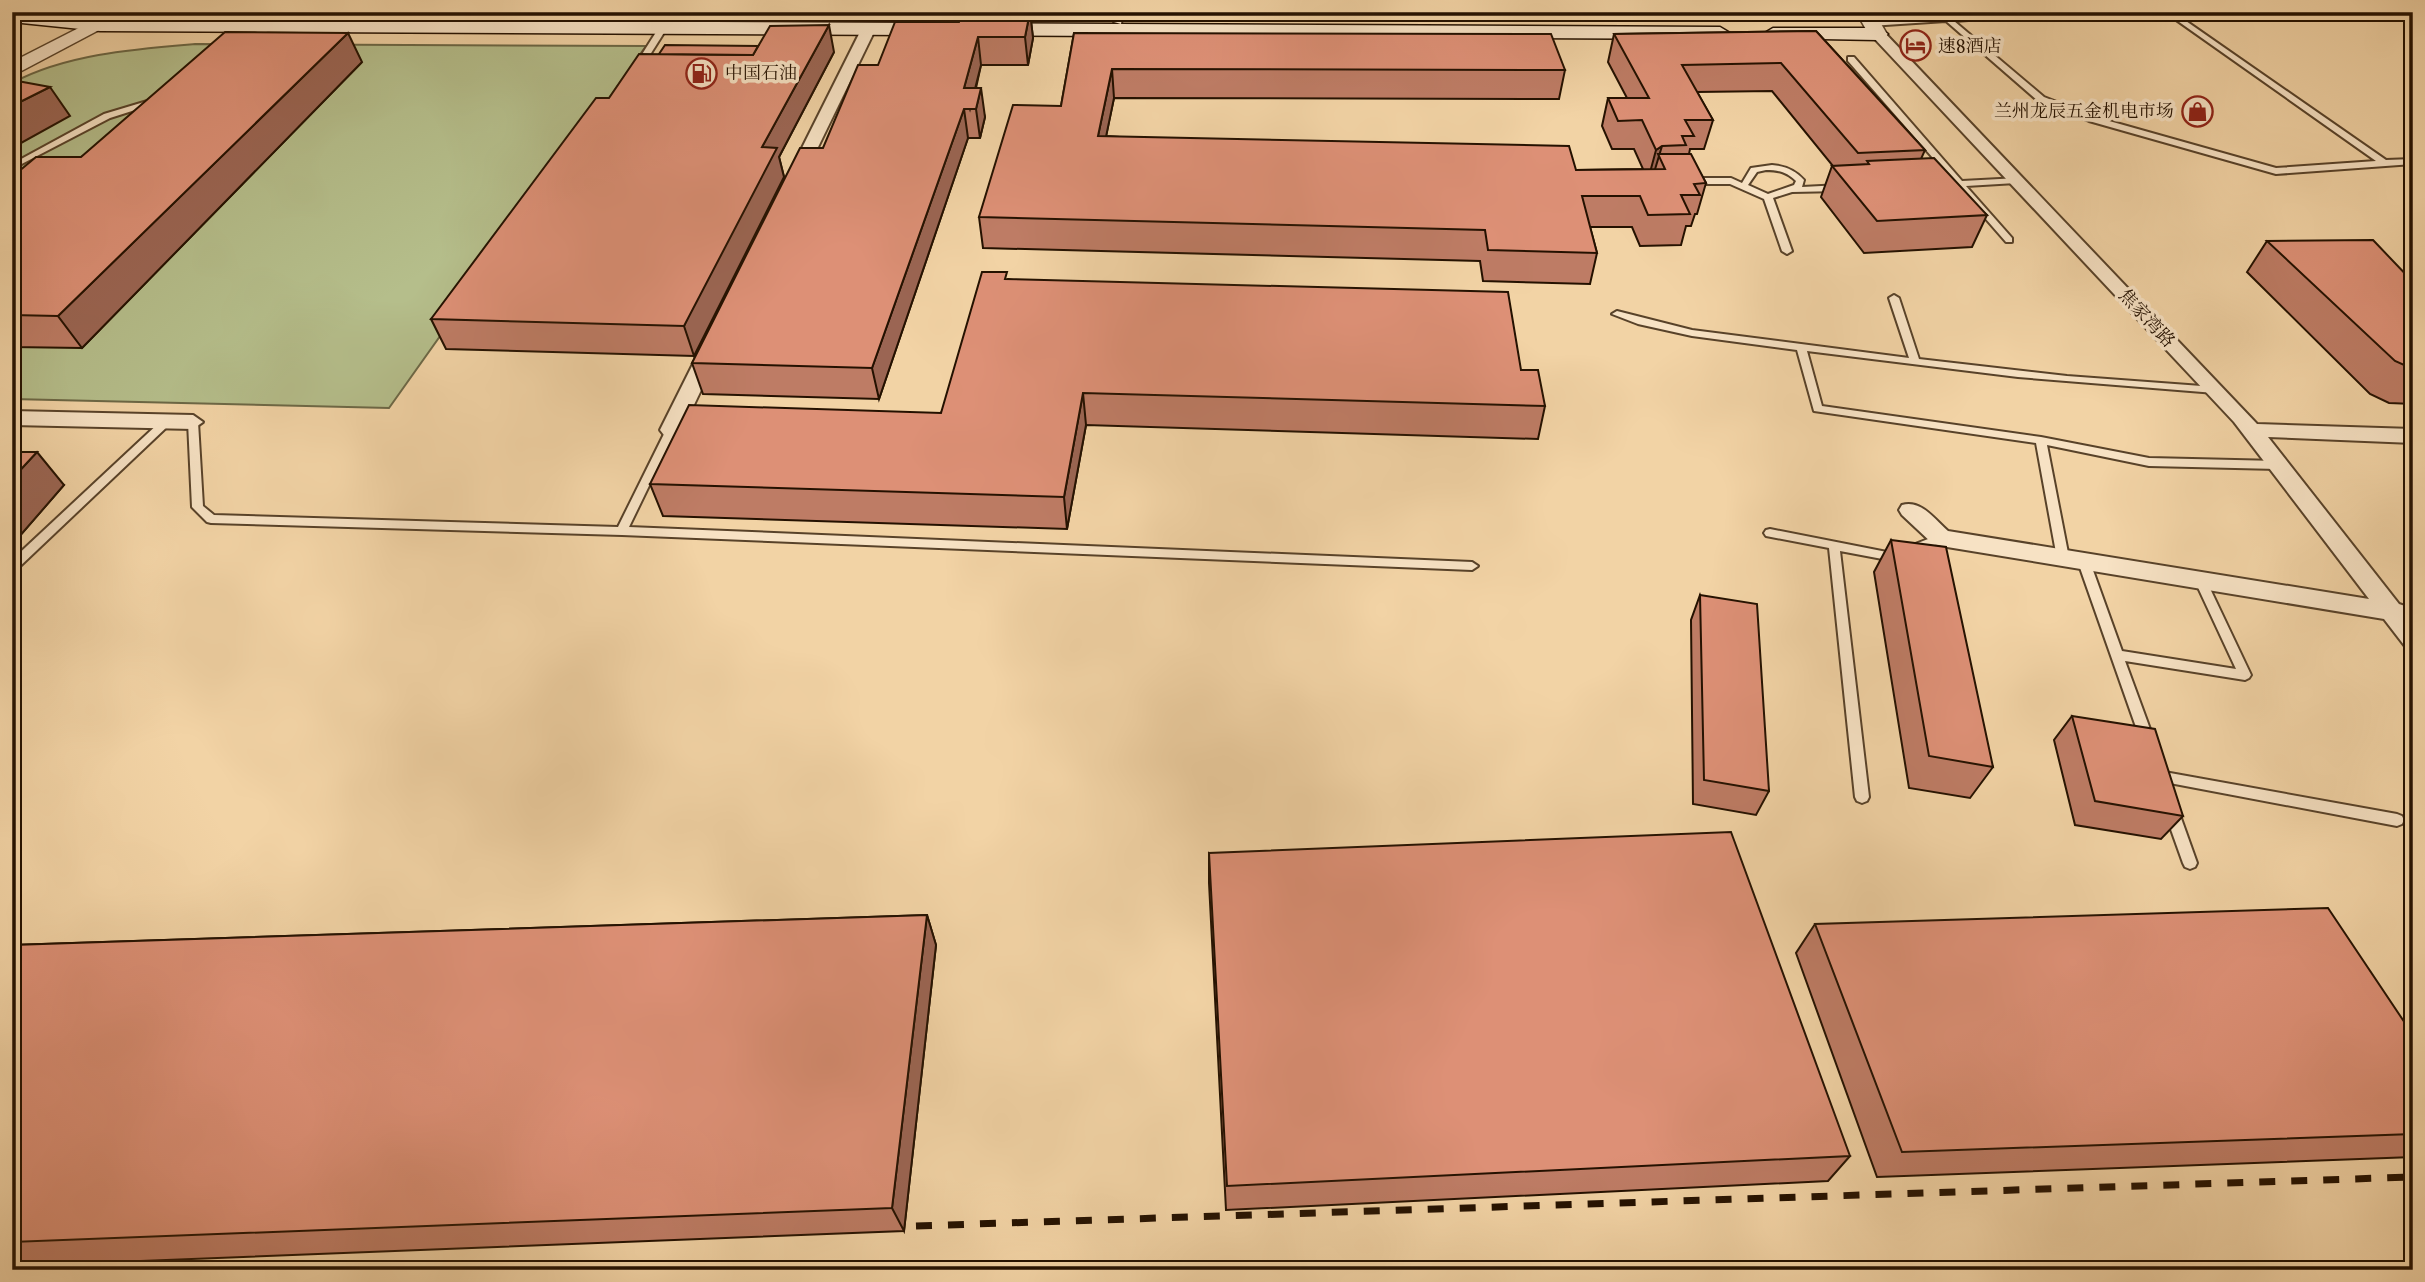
<svg xmlns="http://www.w3.org/2000/svg" width="2425" height="1282" font-family="'IM FELL Great Primer','Noto Serif SC',serif">
<style>
.green{fill:#b5be8b;stroke:#6c6846;stroke-width:2}
.lines{fill:none;stroke-linecap:round;stroke-linejoin:round}
.service-casing{stroke:#584229;stroke-width:4}
.minor-casing{stroke:#584229;stroke-width:4}
.tertiary-casing{stroke:#584229;stroke-width:3}
.secondary-casing{stroke:#241100;stroke-width:3}
.service{fill:#f7e2c4;fill-rule:evenodd}
.minor{fill:#f7e2c4;fill-rule:evenodd}
.tertiary{fill:#f7e2c4;fill-rule:evenodd}
.secondary{fill:#f7e2c4;fill-rule:evenodd}
.rail{stroke:#241100;stroke-width:7;stroke-dasharray:16 16;stroke-linecap:butt}
.wall{fill:#be7c65;stroke:#241100;stroke-width:2}
.shaded-wall{fill:#9b6553;stroke:#241100;stroke-width:2}
.building{fill:#dd9076;stroke:#241100;stroke-width:2}
.labels{text-anchor:middle;dominant-baseline:central;stroke-width:7;stroke-linejoin:round;paint-order:stroke}
.far-poi-label{font-size:18px;fill:#241100;stroke:#f7e2c4;text-anchor:start}
.far-street-label{font-size:18px;fill:#241100;stroke:#f7e2c4}
</style>
<rect width="100%" height="100%" fill="#f2d3a5"/>
<filter id="stains"><feTurbulence type="fractalNoise" baseFrequency=".00286" numOctaves="4"/><feColorMatrix values="0 0 0 0 .2 0 0 0 0 .09 0 0 0 0 .02 0 0 0 .5 -.17"/></filter>
<radialGradient id="worn" r=".72"><stop offset=".6" stop-color="#630" stop-opacity="0"/><stop offset="1" stop-color="#630" stop-opacity=".3"/></radialGradient>
<path class="green" d="M195,44L646,46L389,408L12,399V83C66,54 135,49 195,44Z"/>
<g class="lines">
<defs>
<g id="service">
<polygon points="1115,12 1123,12 1121,24 1114,22"/>
<polygon points="2020,12 2060,12 2057,14 1954,21 2044,97 2095,117 2276,168 2376,161 2165,12 2173,12 2386,160 2413,159 2413,164 2276,174 2089,121 2038,101 1946,21 1870,26 1866,24 1870,22"/>
<polygon points="2395,12 2403,12 2413,18 2413,23"/>
<polygon points="283,14 290,16 248,44 241,42"/>
<polygon points="665,18 672,20 641,69 635,69 634,67"/>
<polygon points="1848,57 1854,57 1962,181 2019,178 2020,180 2016,183 1966,186 2012,238 2012,242 2006,242 1958,187 1954,186 1954,182 1848,61"/>
<polygon points="154,99 157,99 157,103 110,118 12,169 12,164 104,114"/>
<path d="M1772,165C1785,166 1795,170 1804,180L1802,187L1841,185L1845,188L1841,191L1792,192L1773,198L1792,251L1787,254L1782,251L1764,199L1730,184H1690L1686,181L1690,178H1731L1742,183L1751,168ZM1766,170C1778,170 1787,172 1796,181L1794,185L1768,194L1748,185L1757,172Z"/>
<polygon points="1894,295 1899,298 1919,359 2067,376 2215,387 2220,390 2215,393 2018,377 1807,351 1822,406 2041,437 2149,458 2278,461 2283,465 2278,469 2149,466 2047,445 2069,558 2063,562 2057,558 2036,443 1814,411 1797,350 1692,336 1638,324 1612,314 1617,311 1692,330 1909,358 1889,298"/>
<polygon points="193,419 198,422 203,506 214,515 618,527 666,430 671,427 676,430 629,527 1472,562 1478,566 1472,570 622,535 211,523 207,522 192,507 188,422"/>
<polygon points="165,420 169,421 170,423 169,425 16,570 12,571 12,560 161,421"/>
<polygon points="1770,529 1892,553 1941,534 1947,538 1945,541 1893,561 1840,551 1869,797 1867,801 1862,803 1857,801 1855,797 1829,548 1766,536 1764,533 1766,530"/>
<polygon points="2084,558 2090,562 2122,651 2236,669 2195,581 2201,577 2205,578 2251,675 2249,678 2245,680 2125,661 2154,740 2152,744 2142,744 2078,562"/>
<polygon points="2159,771 2397,814 2402,816 2404,820 2402,824 2397,826 2159,781 2154,780 2152,776 2154,772"/>
<polygon points="2170,801 2175,803 2177,807 2197,863 2195,867 2190,869 2185,867 2183,863 2163,807 2165,803"/>
</g>
<g id="minor">
<polygon points="868,26 875,30 803,178 795,183 789,182 787,178 861,30"/>
<path d="M1878,30L1883,31L2257,424L2413,429V443L2268,437L2399,604L2408,607L2412,613L2410,617L2413,621V648L2404,645L2384,619L1941,546L1933,544L1902,515L1899,510L1902,505C1921,499 1935,520 1948,531L2369,599L2234,422L1873,37L1871,34Z"/>
<polygon points="712,340 722,346 682,430 671,437 664,435 660,430 702,346"/>
<polygon points="12,411 193,415 203,422 193,429 12,425"/>
</g>
<g id="tertiary">
<polygon points="110,12 133,12 12,76 12,62"/>
<polygon points="1856,12 1874,12 1887,34 1885,38 1871,38"/>
</g>
<g id="secondary">
<polygon points="12,12 100,19 1720,27 1730,33 1720,39 100,31 12,22"/>
<polygon points="1773,28 1878,28 1888,34 1878,40 1766,38 1763,34"/>
</g>
</defs>
<use href="#service" class="service-casing"/>
<use href="#minor" class="minor-casing"/>
<use href="#tertiary" class="tertiary-casing"/>
<use href="#secondary" class="secondary-casing"/>
<use href="#service" class="service"/>
<use href="#minor" class="minor"/>
<use href="#tertiary" class="tertiary"/>
<use href="#secondary" class="secondary"/>
<polyline class="rail" points="884,1227 2413,1177"/>
</g>
<g class="wall">
<polygon points="962,12 1038,12 1036,21 1031,21 1033,38 1028,65 981,65 976,88 985,117 980,138 968,138 879,399 703,394 692,363 823,148 878,65 959,22"/>
<polygon points="1536,12 1703,12 1702,15 1537,14"/>
<polygon points="1902,12 1946,12 1945,14"/>
<polygon points="1816,31 1925,150 1921,159 1987,215 1972,247 1864,253 1821,197 1832,166 1833,166 1772,91 1697,92 1713,120 1704,149 1690,149 1689,154 1706,183 1697,214 1695,214 1691,226 1686,226 1681,245 1640,246 1632,227 1590,227 1597,253 1590,284 1483,281 1480,261 983,248 979,217 1061,106 1074,33 1565,70 1559,99 1114,98 1106,136 1576,170 1643,169 1634,149 1612,149 1602,126 1608,98 1627,98 1608,62 1614,34"/>
<polygon points="834,52 779,157 784,177 694,356 446,349 431,319"/>
<polygon points="362,62 82,348 12,347 12,177 81,157"/>
<polygon points="2267,241 2413,282 2413,404 2389,403 2370,394 2247,272"/>
<polygon points="1008,279 1521,370 1545,406 1538,439 1086,425 1067,529 663,516 650,484 941,413"/>
<polygon points="12,452 64,485 18,538 12,538"/>
<polygon points="1891,540 1993,767 1970,798 1909,788 1874,572"/>
<polygon points="1700,595 1769,791 1756,815 1693,804 1691,620"/>
<polygon points="2072,716 2183,816 2161,839 2075,825 2054,740"/>
<polygon points="1209,853 1850,1156 1828,1181 1226,1210 1209,883"/>
<polygon points="927,915 936,945 904,1231 12,1266 12,945"/>
<polygon points="1815,924 2413,1035 2413,1157 1877,1177 1796,953"/>
</g>
<g class="shaded-wall">
<polygon points="1030,12 1033,38 1028,65 1025,37"/>
<polygon points="829,25 834,52 779,157 784,177 694,356 684,326 762,147"/>
<polygon points="348,33 362,62 82,348 58,316"/>
<polygon points="978,37 981,65 970,109 964,88"/>
<polygon points="1112,69 1114,98 1100,166 1098,136"/>
<polygon points="50,87 70,116 12,148 12,106"/>
<polygon points="981,88 985,117 980,138 976,109"/>
<polygon points="964,109 968,138 879,399 872,368"/>
<polygon points="1662,146 1653,176 1648,180 1656,150"/>
<polygon points="1083,393 1086,425 1067,529 1064,497"/>
<polygon points="37,452 64,485 18,538 12,531 12,479"/>
<polygon points="927,915 936,945 904,1231 892,1208"/>
</g>
<g class="building">
<polygon points="962,12 1030,12 1025,37 978,37 964,88 981,88 976,109 964,109 872,368 692,363 800,148 823,148 858,65 878,65 895,22 959,22"/>
<polygon points="829,25 762,147 777,148 684,326 431,319 596,98 609,98 639,54 753,55 770,26"/>
<polygon points="1816,31 1925,150 1858,153 1781,63 1682,65 1713,120 1685,120 1694,136 1682,136 1686,145 1662,146 1656,150 1642,120 1618,121 1608,98 1649,98 1614,34"/>
<polygon points="225,32 348,33 58,316 12,315 12,177 36,157 81,157"/>
<polygon points="1074,33 1551,34 1565,70 1112,69 1098,136 1569,146 1576,170 1665,169 1658,154 1691,154 1706,183 1694,184 1700,195 1681,195 1690,214 1648,215 1640,196 1582,196 1597,253 1488,250 1485,230 979,217 1013,105 1061,106"/>
<polygon points="665,45 758,46 753,55 659,54"/>
<polygon points="12,80 50,87 12,106"/>
<polygon points="1934,158 1987,215 1877,221 1832,166 1869,164 1867,161"/>
<polygon points="2373,240 2413,282 2413,369 2395,361 2267,241"/>
<polygon points="982,272 1007,272 1005,279 1508,292 1521,370 1538,370 1545,406 1083,393 1064,497 650,484 689,405 941,413"/>
<polygon points="12,452 37,452 12,479"/>
<polygon points="1891,540 1946,547 1993,767 1929,756"/>
<polygon points="1700,595 1757,604 1769,791 1704,780"/>
<polygon points="2072,716 2155,729 2183,816 2095,801"/>
<polygon points="1731,832 1850,1156 1227,1186 1209,853"/>
<polygon points="2328,908 2413,1035 2413,1134 1902,1152 1815,924"/>
<polygon points="927,915 892,1208 12,1242 12,945"/>
</g>
<defs>
<symbol id="hotel-ring" viewBox="-11 -11 22 22"><circle r="9.5" fill="#f7e2c4" stroke="#8f2418" stroke-width="1.5"/><path d="M-6-4.5h1.5V1H6V5H4.5V3h-9V5H-6ZM-4 0a1.8 1.8 0 1 1 3.6 0ZM.5 0V-2.5h3Q6-2.5 6 0Z" fill="#8f2418"/></symbol>
<symbol id="fuel-ring" viewBox="-11 -11 22 22"><circle r="9.5" fill="#f7e2c4" stroke="#8f2418" stroke-width="1.5"/><path d="M-5.5-6h7V0h2V4h1.3V-2.5L3-4.5l.8-.8L6-3V5H2.5V1h-1V6h-7ZM-4.2-4.7v3.2H.2V-4.7Z" fill="#8f2418"/></symbol>
<symbol id="shop-ring" viewBox="-11 -11 22 22"><circle r="9.5" fill="#f7e2c4" stroke="#8f2418" stroke-width="1.5"/><path d="M-5-2.5h2.3a2.7 3.5 0 0 1 5.4 0H5L5.5 6h-11ZM-1.5-2.5h3a1.5 2.3 0 0 0-3 0Z" fill="#8f2418"/></symbol>
</defs>
<g fill-rule="evenodd">
<use href="#hotel-ring" x="1898" y="28" width="35" height="35"/>
<use href="#fuel-ring" x="684" y="56" width="35" height="35"/>
<use href="#shop-ring" x="2180" y="94" width="35" height="35"/>
</g>
<g class="labels">
<g class="far-poi-label">
<text x="1938" y="46">速8酒店</text>
<text x="725" y="73">中国石油</text>
<text x="2174" y="111" text-anchor="end">兰州龙辰五金机电市场</text>
</g>
<g class="far-street-label">
<text transform="translate(2147 318) rotate(47)">焦家湾路</text>
</g>
</g>
<rect width="2425" height="1282" fill="none" stroke="#f2d3a5" stroke-width="42"/>
<rect x="14" y="14" width="2397" height="1254" fill="none" stroke="#241100" stroke-width="3.5"/>
<rect x="21" y="21" width="2383" height="1240" fill="none" stroke="#241100" stroke-width="2"/>
<rect width="100%" height="100%" filter="url(#stains)"/>
<rect width="100%" height="100%" fill="url(#worn)"/>
</svg>
